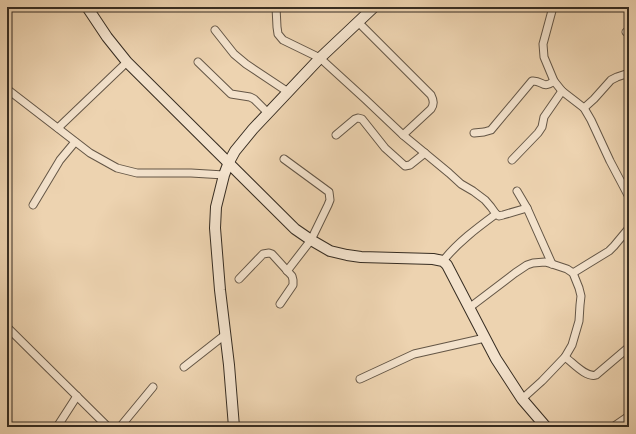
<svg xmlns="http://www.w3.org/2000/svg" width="636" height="434" font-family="'IM FELL Great Primer',serif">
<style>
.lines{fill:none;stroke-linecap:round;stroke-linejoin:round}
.street-casing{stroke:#645646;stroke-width:9}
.secondary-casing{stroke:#372d22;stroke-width:12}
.street{stroke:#f3e2cc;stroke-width:7}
.secondary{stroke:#f3e2cc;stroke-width:10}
</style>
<rect width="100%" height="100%" fill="#edd3b0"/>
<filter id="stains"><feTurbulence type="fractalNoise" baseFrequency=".005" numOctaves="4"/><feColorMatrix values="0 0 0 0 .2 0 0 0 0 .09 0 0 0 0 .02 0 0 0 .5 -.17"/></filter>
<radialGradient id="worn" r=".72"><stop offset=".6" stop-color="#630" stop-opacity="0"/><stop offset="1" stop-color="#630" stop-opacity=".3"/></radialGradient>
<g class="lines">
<defs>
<g id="street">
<polyline points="276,7 277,27 278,34 283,40 320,58 365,99 403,135 449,173 461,184 473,191 485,200 491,207 496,214 499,216 503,215 527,208"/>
<polyline points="553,7 543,44 544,57 554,81 562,91 584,108 591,120 610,161 629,197"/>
<path d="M358,22L431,95C434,101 434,104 431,109L403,135"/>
<polyline points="215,30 234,54 246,64 288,92"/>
<polyline points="626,32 629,30"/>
<polyline points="198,62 231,94 250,97 254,99 268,113"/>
<polyline points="7,89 90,153 117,168 137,173 191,173 224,175"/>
<polyline points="584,108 594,99 611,80 617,77 629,73"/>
<polyline points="58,128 127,62"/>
<path d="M474,133L484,132L491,130L532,81C543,80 542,90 554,81"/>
<polyline points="336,135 355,119 358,118 362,119 385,148 405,166 410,165 425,153"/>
<polyline points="284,159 329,192 330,200 328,205 311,240 287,271"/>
<polyline points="512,160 538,133 542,127 544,117 562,91"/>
<polyline points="517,191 527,208 552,264"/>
<polyline points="33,205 60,160 75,142"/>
<path d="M443,261C457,243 477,228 496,214"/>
<polyline points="573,273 609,251 614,246 629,228"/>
<polyline points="239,279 263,254 269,253 272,254 292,276 293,280 293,285 280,304"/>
<polyline points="469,308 515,273 527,265 533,263 545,262 552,264 567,269 573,273 579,288 581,296 580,305 579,321 572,345 565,357 542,381 522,399"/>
<polyline points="7,327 108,427"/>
<path d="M565,357C573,363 586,378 596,375L629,347"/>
<polyline points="184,367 226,334"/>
<polyline points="360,379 414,354 485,338"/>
<polyline points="57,427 77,396"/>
<polyline points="120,427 153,387"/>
<polyline points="613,427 629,416"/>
</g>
<g id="secondary">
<polyline points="87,7 107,37 127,62 295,229 311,240 330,251 347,255 361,257 433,259 443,261 447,265 485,338 496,359 522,399 546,427"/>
<polyline points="234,427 229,365 220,290 215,228 216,207 224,175 229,162 235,151 253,129 320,58 374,7"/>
</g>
</defs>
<use href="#street" class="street-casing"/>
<use href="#secondary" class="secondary-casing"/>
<use href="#street" class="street"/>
<use href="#secondary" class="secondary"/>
</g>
<rect width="636" height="434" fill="none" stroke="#edd3b0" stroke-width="24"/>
<rect x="8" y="8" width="620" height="418" fill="none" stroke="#372d22" stroke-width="2"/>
<rect x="12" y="12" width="612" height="410" fill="none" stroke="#372d22"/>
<rect width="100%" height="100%" filter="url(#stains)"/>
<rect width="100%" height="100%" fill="url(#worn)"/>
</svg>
